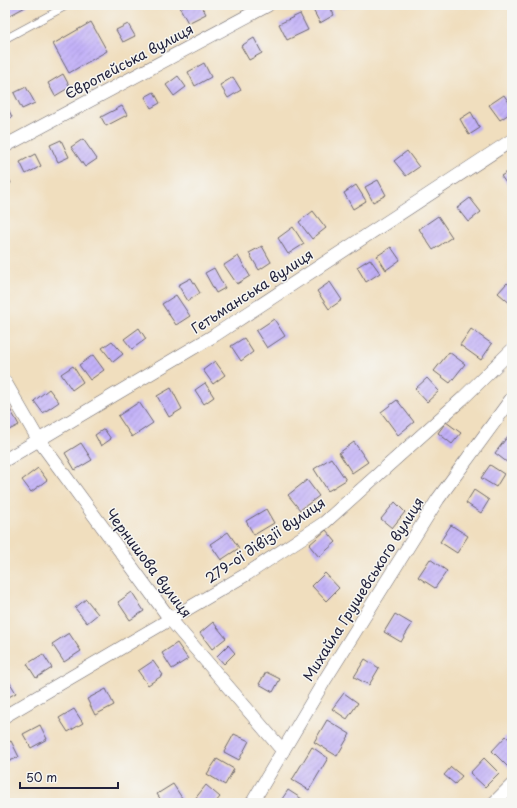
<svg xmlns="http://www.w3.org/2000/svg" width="517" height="808" font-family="'Playpen Sans',sans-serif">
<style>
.building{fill:url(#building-hatch)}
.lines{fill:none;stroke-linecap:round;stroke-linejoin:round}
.lane-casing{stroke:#6a6469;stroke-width:8}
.street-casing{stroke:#6a6469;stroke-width:14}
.lane{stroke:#fff;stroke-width:7}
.street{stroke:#fff;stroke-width:13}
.labels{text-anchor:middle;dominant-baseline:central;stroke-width:3;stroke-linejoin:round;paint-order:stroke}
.street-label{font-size:14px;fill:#22223b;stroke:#f6f6f2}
</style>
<defs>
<pattern id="building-hatch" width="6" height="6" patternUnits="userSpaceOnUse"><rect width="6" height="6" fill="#c2b1f8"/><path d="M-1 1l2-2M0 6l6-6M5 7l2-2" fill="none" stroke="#a698d6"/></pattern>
</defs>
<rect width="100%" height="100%" fill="#f6f6f2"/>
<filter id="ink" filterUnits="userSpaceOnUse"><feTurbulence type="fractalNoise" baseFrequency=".025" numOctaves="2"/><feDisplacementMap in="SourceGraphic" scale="8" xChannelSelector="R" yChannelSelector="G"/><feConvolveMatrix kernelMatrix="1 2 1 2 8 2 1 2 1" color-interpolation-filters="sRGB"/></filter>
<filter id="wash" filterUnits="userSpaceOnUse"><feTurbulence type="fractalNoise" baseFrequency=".012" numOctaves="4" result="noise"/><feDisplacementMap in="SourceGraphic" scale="16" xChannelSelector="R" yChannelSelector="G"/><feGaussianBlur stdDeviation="0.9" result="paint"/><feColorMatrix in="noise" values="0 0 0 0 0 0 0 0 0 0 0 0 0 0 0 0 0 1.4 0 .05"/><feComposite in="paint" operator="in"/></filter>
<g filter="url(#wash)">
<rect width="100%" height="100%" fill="#f0debe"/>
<g id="blocks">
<g class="building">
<polygon points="5,5 29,5 5,18"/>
<polygon points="186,5 201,5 206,14 188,23 180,8"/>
<polygon points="318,5 329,5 334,15 320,23 312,8"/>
<polygon points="342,5 351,5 343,9"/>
<polygon points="300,14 308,30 287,40 279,24"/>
<polygon points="91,22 107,51 69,73 53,44"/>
<polygon points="128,24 135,36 123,42 116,30"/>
<polygon points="254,38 262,53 249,60 241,46"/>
<polygon points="204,63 211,77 195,86 188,72"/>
<polygon points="63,74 70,87 55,96 48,83"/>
<polygon points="178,76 186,87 174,96 166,85"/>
<polygon points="233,77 241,90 228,98 220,85"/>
<polygon points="26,87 35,103 22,109 14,93"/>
<polygon points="154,92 160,103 151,108 145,97"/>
<polygon points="504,95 512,107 512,112 500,120 489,105"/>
<polygon points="5,102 12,117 5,120"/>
<polygon points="122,106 127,115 106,126 101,117"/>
<polygon points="471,112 480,128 469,135 460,119"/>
<polygon points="83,139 97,159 85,167 71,147"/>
<polygon points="61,140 69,157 58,162 50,145"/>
<polygon points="407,151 419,167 406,176 394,161"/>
<polygon points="35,154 41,166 26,174 20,162"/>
<polygon points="512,169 512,189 511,190 501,176"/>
<polygon points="5,171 11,183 5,186"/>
<polygon points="378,180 386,195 373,202 365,187"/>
<polygon points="356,185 366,201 353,209 344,193"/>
<polygon points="470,198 481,212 468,222 457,208"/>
<polygon points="313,211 326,228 312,239 299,222"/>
<polygon points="438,216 452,237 433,250 419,229"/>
<polygon points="293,227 304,244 288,254 278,238"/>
<polygon points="262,246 271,262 259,270 249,253"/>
<polygon points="391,247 400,260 386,270 377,256"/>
<polygon points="238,256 250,276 237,284 224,265"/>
<polygon points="370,259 380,273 366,282 357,267"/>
<polygon points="214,268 225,288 216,293 205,273"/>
<polygon points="191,278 200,293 188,301 178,285"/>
<polygon points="330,282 342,300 329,309 317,291"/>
<polygon points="507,283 512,287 512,305 498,293"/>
<polygon points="176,295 190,316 176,325 162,304"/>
<polygon points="274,319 285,336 267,348 256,331"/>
<polygon points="139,328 146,339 132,349 124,339"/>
<polygon points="471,329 492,344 481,360 460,345"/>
<polygon points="244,338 253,352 241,361 231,346"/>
<polygon points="112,341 123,354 113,362 102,348"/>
<polygon points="449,352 465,364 450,383 434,371"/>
<polygon points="93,355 104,370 90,380 79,365"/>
<polygon points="215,361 225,375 213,384 203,370"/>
<polygon points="73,366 83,382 72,390 61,374"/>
<polygon points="427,378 439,391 427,402 415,389"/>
<polygon points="205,383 214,397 204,404 195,390"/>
<polygon points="171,388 182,409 169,417 157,396"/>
<polygon points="49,389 59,402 43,413 34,401"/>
<polygon points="397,400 414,422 398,435 381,412"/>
<polygon points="139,402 153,423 132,437 118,416"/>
<polygon points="7,404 19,425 5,432 5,406"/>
<polygon points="446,422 461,433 452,444 438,433"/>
<polygon points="104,429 111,439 101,446 95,435"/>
<polygon points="508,436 512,439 512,458 508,463 495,453"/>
<polygon points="354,442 368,462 352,473 339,453"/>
<polygon points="81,443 92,460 75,470 65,453"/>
<polygon points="331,458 346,480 328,491 314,469"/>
<polygon points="490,465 504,474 496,487 481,478"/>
<polygon points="38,468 47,480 31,492 22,480"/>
<polygon points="307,480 319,496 300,510 288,495"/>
<polygon points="474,490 489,500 481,513 466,503"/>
<polygon points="395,502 405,512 392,528 381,519"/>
<polygon points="266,509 274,523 254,535 246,521"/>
<polygon points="451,525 468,536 457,553 440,542"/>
<polygon points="326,530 336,542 319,557 309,545"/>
<polygon points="228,532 239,548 221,560 210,544"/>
<polygon points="430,559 447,571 435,588 418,577"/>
<polygon points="325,573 339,588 326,601 312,586"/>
<polygon points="132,592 144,611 130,620 118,602"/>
<polygon points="86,599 98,614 87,623 75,608"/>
<polygon points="395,614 412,624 401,642 384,632"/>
<polygon points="213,622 226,638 212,649 200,633"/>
<polygon points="69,633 81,651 64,662 52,644"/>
<polygon points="177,643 188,659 172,669 162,653"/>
<polygon points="228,645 235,653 224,664 217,656"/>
<polygon points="43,654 52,668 36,678 27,664"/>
<polygon points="365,659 379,668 369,685 354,677"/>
<polygon points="153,661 163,675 148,685 138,671"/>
<polygon points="266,672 280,679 273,692 259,684"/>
<polygon points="7,678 16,693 5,699 5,679"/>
<polygon points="106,689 114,705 95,715 87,699"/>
<polygon points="344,693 358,703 347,719 332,709"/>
<polygon points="74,709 83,723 68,732 59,718"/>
<polygon points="327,720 350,734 337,756 314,742"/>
<polygon points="40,725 47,739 31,748 23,734"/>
<polygon points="234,734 249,741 239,760 224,752"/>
<polygon points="506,736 512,742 512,764 509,768 492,751"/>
<polygon points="11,741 19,757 5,763 5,744"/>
<polygon points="312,747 328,758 309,790 292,780"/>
<polygon points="484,758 499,773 485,787 470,773"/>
<polygon points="217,759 234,769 225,785 207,774"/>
<polygon points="451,767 462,776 455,784 444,775"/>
<polygon points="173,784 182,798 173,803 163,803 157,794"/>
<polygon points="206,785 220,797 215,803 198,803 194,800"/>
<polygon points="288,790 302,799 299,803 280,802"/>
</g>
</g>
</g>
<g filter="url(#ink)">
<use href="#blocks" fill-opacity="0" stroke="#6a6469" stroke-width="1"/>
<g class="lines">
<defs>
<polyline id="lane" points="5,39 68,5"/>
<g id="street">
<polyline points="5,146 268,5"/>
<polyline points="5,382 38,439 170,619 283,751"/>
<polyline points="5,460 215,335 512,140"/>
<polyline points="5,716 247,574 324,523 462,399 512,350"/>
<polyline points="252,803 326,678 438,499 512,398"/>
<polyline points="494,803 512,785"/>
</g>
</defs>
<use href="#lane" class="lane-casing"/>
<use href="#street" class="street-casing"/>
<use href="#lane" class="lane"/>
<use href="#street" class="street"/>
</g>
</g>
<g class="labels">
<g class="street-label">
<text transform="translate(129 61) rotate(-28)">Європейська вулиця</text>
<text transform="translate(252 291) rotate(-33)">Гетьманська вулиця</text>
<text transform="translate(265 540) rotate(-34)">279-ої дівізії вулиця</text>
<text transform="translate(149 563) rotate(53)">Чернишова вулиця</text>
<text transform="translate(363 589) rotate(-58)">Михайла Грушевського вулиця</text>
</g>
</g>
<rect width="517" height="808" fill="none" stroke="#f6f6f2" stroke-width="20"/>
<path d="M20 782v6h98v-6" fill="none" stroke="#22223b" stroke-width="2"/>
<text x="26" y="782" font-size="12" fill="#22223b" stroke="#f6f6f2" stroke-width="3" paint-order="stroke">50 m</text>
</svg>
